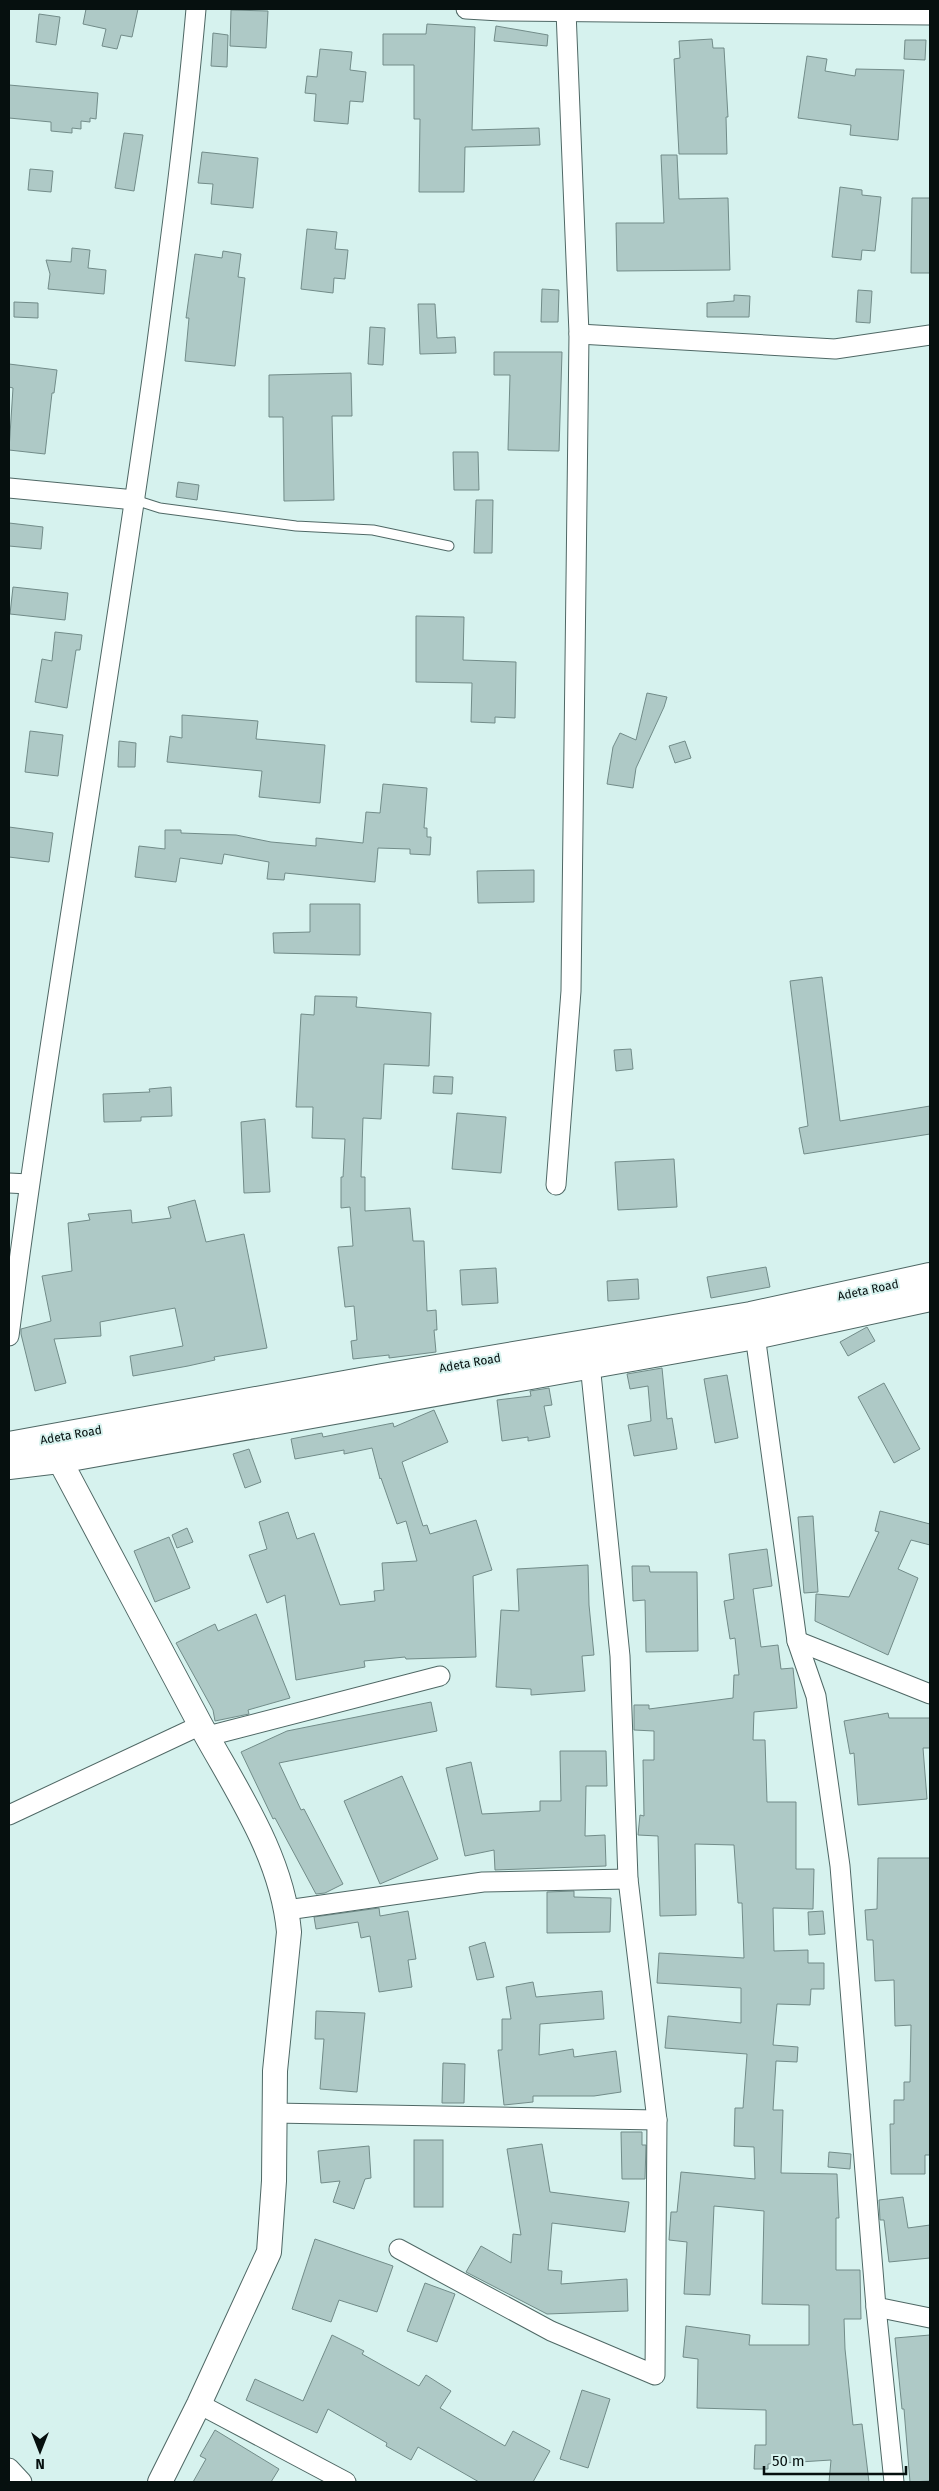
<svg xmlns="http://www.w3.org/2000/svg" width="939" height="2491" font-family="'Fira Sans',sans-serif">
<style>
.building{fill:#aec9c6;stroke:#728c89}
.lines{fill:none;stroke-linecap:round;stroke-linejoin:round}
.service-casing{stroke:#4f6865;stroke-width:11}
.minor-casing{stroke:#4f6865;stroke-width:21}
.tertiary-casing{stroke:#4f6865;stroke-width:26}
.primary-casing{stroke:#4f6865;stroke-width:30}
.service{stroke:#fff;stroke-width:9}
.minor{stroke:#fff;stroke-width:19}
.tertiary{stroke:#fff;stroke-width:24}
.primary{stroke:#fff;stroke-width:28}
.labels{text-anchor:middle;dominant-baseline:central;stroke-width:4;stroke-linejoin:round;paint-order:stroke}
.street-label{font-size:12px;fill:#06100f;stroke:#d6f2ee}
</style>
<rect width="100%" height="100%" fill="#d6f2ee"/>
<g class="building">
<polygon points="86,9 138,9 132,37 121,35 117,49 102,46 106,29 83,24"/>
<polygon points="231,10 268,11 266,48 230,46"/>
<polygon points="39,14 60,17 56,45 36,42"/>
<polygon points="427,24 475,27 472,130 539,128 540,145 465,147 464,192 419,192 420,119 414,119 414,65 383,65 383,34 426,34"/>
<polygon points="496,26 548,35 547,46 494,41"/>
<polygon points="213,33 228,35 227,67 211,66"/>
<polygon points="712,39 713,48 724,48 728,117 726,117 727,154 679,154 674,59 680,58 679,41"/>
<polygon points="905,40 926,40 925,60 904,59"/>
<polygon points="320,49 352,52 350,70 366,72 363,102 350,101 348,124 314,121 316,94 305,93 307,76 317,77"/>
<polygon points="807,56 827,59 825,71 855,76 856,69 904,70 898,140 850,135 851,125 798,118"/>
<polygon points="9,85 98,93 96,119 90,118 90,122 81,121 81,129 72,128 72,133 51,131 51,122 9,118"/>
<polygon points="124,133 143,135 134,191 115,188"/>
<polygon points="202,152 258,158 253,208 211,204 213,184 198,183"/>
<polygon points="661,155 677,155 679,199 728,198 730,270 617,271 616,223 664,223"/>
<polygon points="30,169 53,171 51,192 28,190"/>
<polygon points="840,187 862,190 862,195 881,197 875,251 862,250 861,260 832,257"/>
<polygon points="912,198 930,198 930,273 911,273"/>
<polygon points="307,229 337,232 335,249 348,250 345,279 334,278 333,293 301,289"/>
<polygon points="72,248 90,250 88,268 106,270 104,294 48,289 50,274 46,260 71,262"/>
<polygon points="223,251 241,254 238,277 245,278 235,366 185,361 189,318 186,318 195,254 222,258"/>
<polygon points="542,289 559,290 558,322 541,322"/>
<polygon points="858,290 872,291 870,323 856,322"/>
<polygon points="734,295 750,296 749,317 707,317 707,303 734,301"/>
<polygon points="14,302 38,303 38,318 14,317"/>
<polygon points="418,304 435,304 437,338 455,337 456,353 420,354"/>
<polygon points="370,327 385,328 383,365 368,364"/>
<polygon points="494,352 562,352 559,451 508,450 510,375 494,375"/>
<polygon points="9,364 57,370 54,393 52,393 45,454 9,450 13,388 9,387"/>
<polygon points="351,373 352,416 332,416 334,500 284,501 283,417 269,417 269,375"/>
<polygon points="453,452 478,452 479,490 454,490"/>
<polygon points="178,482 199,485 197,500 176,497"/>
<polygon points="476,500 493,500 492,553 474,553"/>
<polygon points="9,523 43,527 41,549 9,546"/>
<polygon points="13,587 68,593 65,620 10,614"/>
<polygon points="416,616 464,617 463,660 516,662 515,718 495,717 495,723 471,722 472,683 416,682"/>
<polygon points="55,632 82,635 80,650 76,650 67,708 35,702 42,659 52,661"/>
<polygon points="647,693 667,697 664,707 636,768 633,788 607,784 613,747 620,733 636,740"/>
<polygon points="182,715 258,721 256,739 325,745 320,803 259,797 262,771 167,762 170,736 182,738"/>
<polygon points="30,731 63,735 58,776 25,772"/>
<polygon points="119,741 136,743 135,767 118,767"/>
<polygon points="685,741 691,758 675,763 669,746"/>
<polygon points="383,784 427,788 424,828 427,828 427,837 431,837 430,855 410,854 410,849 378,848 375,882 285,873 284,880 267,879 269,862 224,854 222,864 180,858 176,882 135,877 139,846 165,849 165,830 181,830 181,833 236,835 271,842 316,846 316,838 363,843 366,812 380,813"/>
<polygon points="9,827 53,833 49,862 9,857"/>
<polygon points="534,870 534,902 478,903 477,871"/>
<polygon points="310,904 360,904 360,955 274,953 273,933 310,932"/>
<polygon points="822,977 840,1121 930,1106 930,1134 804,1154 799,1128 808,1126 790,981"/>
<polygon points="315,996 357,997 356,1007 431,1013 429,1066 384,1064 381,1119 363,1118 361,1177 365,1177 365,1211 410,1208 413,1241 424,1241 427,1311 436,1310 437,1330 434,1330 436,1352 389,1358 389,1355 353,1359 351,1341 357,1340 354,1306 345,1307 338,1247 353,1246 350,1207 341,1208 341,1177 343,1177 345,1139 312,1138 313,1107 296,1107 301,1014 314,1015"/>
<polygon points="631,1049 633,1069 616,1071 614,1050"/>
<polygon points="434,1076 453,1077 452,1094 433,1093"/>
<polygon points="171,1087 172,1116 141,1117 141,1121 104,1122 103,1094 150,1092 149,1089"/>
<polygon points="457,1113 506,1117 501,1173 452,1169"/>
<polygon points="265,1119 270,1192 244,1193 241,1122"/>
<polygon points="674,1159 677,1207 618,1210 615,1162"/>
<polygon points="195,1200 206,1242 244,1234 267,1348 214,1357 215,1360 188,1366 133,1376 130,1356 183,1346 175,1308 100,1322 101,1336 54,1339 66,1383 35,1391 21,1334 21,1329 51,1321 42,1276 72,1271 68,1223 90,1220 88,1214 131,1210 132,1223 171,1218 168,1207"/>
<polygon points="766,1267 770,1287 711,1298 707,1277"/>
<polygon points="496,1268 498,1303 462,1305 460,1270"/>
<polygon points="638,1279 639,1299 608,1301 607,1281"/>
<polygon points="867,1327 875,1341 848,1356 840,1342"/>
<polygon points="662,1368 667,1419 672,1418 677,1449 634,1456 628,1425 651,1421 648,1386 630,1389 627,1374"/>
<polygon points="727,1375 738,1438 715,1443 704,1379"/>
<polygon points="884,1383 920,1449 894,1463 858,1397"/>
<polygon points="549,1388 552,1405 544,1406 550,1437 528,1441 528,1437 502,1441 497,1400 531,1396 530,1391"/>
<polygon points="434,1410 448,1442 402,1462 423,1526 427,1525 430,1534 476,1520 492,1570 473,1576 476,1657 406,1659 405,1657 364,1661 365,1667 296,1680 285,1595 267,1603 249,1555 267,1549 259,1522 288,1512 297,1539 314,1533 340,1605 375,1601 374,1591 384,1590 382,1563 417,1561 406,1521 397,1524 381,1478 380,1479 372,1448 344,1454 344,1450 295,1459 291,1439 322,1433 323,1437 393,1423 394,1427"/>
<polygon points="249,1449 261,1482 245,1488 233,1454"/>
<polygon points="880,1511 930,1524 930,1545 911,1540 898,1569 918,1578 888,1655 815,1621 816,1594 849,1597 879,1532 875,1531"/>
<polygon points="813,1516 818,1592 804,1593 798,1517"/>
<polygon points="187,1528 193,1542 177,1548 172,1535"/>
<polygon points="169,1537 190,1588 155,1602 134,1551"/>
<polygon points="767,1549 772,1586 753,1589 761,1647 778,1645 781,1669 793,1668 797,1708 754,1712 753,1740 765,1740 767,1802 796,1802 796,1869 814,1869 813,1909 773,1908 774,1951 808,1950 808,1963 824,1963 824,1989 811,1989 810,2005 777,2004 773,2045 798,2047 797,2062 776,2061 773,2110 783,2110 781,2173 837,2174 839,2218 836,2218 836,2270 860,2270 861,2319 844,2319 845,2349 853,2425 862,2424 869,2482 829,2482 831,2460 768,2464 768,2469 754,2469 755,2445 766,2445 766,2410 697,2408 698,2359 683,2357 686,2326 750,2335 749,2345 809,2345 809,2305 762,2304 764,2211 714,2206 710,2295 684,2294 687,2242 669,2240 671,2212 677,2212 681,2172 755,2179 754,2147 734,2146 735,2108 743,2108 747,2054 665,2048 668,2016 741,2023 741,1988 657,1983 659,1953 744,1958 742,1903 738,1903 734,1845 695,1844 696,1915 660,1916 658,1836 638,1835 640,1815 644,1816 643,1760 654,1760 654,1731 634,1730 634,1705 649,1705 649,1709 733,1698 734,1675 739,1675 735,1638 730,1639 724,1601 734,1599 729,1554"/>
<polygon points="588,1565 589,1605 594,1655 582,1656 585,1691 531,1695 531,1689 496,1687 501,1610 519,1611 517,1569"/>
<polygon points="632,1566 649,1566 650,1572 697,1572 698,1651 646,1652 645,1600 633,1601"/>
<polygon points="256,1614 290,1698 248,1710 249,1714 215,1721 213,1710 176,1643 215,1624 218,1631"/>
<polygon points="431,1702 437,1731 279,1763 301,1810 304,1809 343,1884 325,1893 316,1894 275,1818 273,1819 241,1752 287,1731"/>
<polygon points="888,1713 889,1718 930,1718 930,1748 923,1748 927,1799 858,1805 854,1753 850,1754 844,1721"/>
<polygon points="560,1751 606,1751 607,1786 586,1786 585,1836 605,1835 606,1866 495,1870 494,1850 465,1856 446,1768 471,1762 482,1814 540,1811 540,1801 561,1801"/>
<polygon points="402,1776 438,1859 380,1884 344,1801"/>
<polygon points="878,1858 930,1858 930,2155 925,2155 925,2174 891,2174 890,2124 894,2124 894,2100 904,2100 904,2082 910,2082 911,2025 895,2026 894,1980 875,1981 873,1940 867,1940 865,1910 877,1909"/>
<polygon points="574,1891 574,1897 611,1898 610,1932 547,1933 547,1892"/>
<polygon points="379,1908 380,1916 408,1911 416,1959 408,1960 412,1987 379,1992 370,1936 361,1938 358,1922 316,1929 314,1917"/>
<polygon points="823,1911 825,1934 809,1935 808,1912"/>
<polygon points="485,1942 494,1977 477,1980 469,1947"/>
<polygon points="533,1982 536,1997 602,1991 604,2019 540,2024 539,2055 573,2049 574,2057 616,2051 621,2092 594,2096 533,2096 533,2102 504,2105 498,2050 502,2050 502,2019 511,2019 506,1987"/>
<polygon points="316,2011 365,2013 357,2092 320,2089 324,2039 315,2039"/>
<polygon points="443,2063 465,2064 464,2103 442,2103"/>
<polygon points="621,2132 642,2132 642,2145 646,2145 645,2179 622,2179"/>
<rect x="414" y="2140" width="29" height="67"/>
<polygon points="542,2144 550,2192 629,2202 625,2232 552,2223 548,2270 562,2271 561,2284 627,2279 628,2311 547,2314 466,2272 481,2246 511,2263 513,2234 521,2235 507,2149"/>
<polygon points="369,2146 371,2178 365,2179 354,2209 333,2202 340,2181 321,2183 318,2151"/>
<polygon points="829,2152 851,2154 850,2169 828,2167"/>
<polygon points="903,2197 908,2228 930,2225 930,2258 889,2262 884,2220 880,2220 879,2200"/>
<polygon points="315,2239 393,2266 377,2312 339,2300 331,2322 292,2309"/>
<polygon points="425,2283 455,2294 437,2342 407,2331"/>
<polygon points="332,2335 364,2351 362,2354 419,2386 426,2375 451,2391 440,2408 505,2446 513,2431 550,2451 533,2482 479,2482 418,2447 411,2460 386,2446 387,2443 328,2409 317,2433 246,2400 255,2379 303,2401"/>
<polygon points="930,2335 930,2481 910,2482 904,2409 902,2409 895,2338"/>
<polygon points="582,2390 610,2399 588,2468 560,2459"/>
<polygon points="215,2430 279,2469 271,2482 193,2482 206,2459 200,2456"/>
</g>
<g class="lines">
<defs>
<polyline id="service" points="135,500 160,508 296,526 373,530 449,546"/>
<g id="minor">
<polyline points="466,9 500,11 930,15"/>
<polyline points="579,334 835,349 930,335"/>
<polyline points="9,488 135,500"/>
<polyline points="9,1183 29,1184"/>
<polyline points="556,1185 571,991 579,334 566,11"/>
<polyline points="755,1335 797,1641 816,1696 840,1866 876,2307 894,2482"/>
<path d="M9,1336C52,1006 111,679 156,350C171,236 186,123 196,9"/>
<polyline points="797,1641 930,1694"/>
<polyline points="208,1736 440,1676"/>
<polyline points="9,1815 201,1725"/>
<polyline points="287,1910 483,1882 628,1879"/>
<polyline points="273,2113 657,2120"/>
<polyline points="399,2249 551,2331 655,2375 657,2120 628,1879 620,1656 590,1364"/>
<polyline points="876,2307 930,2318"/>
<polyline points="199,2404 346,2482"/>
<polyline points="9,2468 22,2482"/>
</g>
<path id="tertiary" d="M59,1459C106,1547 153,1636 200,1724C236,1790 282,1855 289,1932L275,2071L274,2181L269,2252L199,2404L160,2482"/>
<g id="primary">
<polyline points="9,1446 383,1378 751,1316 930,1277"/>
<polyline points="9,1465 59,1459 755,1335 930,1297"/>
</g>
</defs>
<use href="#service" class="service-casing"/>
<use href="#minor" class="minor-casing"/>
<use href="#tertiary" class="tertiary-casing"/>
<use href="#primary" class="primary-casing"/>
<use href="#service" class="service"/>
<use href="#minor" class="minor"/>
<use href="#tertiary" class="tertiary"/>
<use href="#primary" class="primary"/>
</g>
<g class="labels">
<g class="street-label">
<text transform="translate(868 1290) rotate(-12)">Adeta Road</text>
<text transform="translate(470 1363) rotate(-10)">Adeta Road</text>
<text transform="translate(71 1435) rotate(-10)">Adeta Road</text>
</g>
</g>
<rect width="939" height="2491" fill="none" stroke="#06100f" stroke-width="20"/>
<g transform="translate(40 2451) rotate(180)" stroke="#d6f2ee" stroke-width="4" paint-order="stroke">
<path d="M0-4L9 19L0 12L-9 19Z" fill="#06100f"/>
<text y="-8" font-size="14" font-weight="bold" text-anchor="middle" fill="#06100f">N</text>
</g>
<path d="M764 2466v8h142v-8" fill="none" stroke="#06100f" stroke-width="2.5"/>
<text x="772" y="2466" font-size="15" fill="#06100f" stroke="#d6f2ee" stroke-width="4" paint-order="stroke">50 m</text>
</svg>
